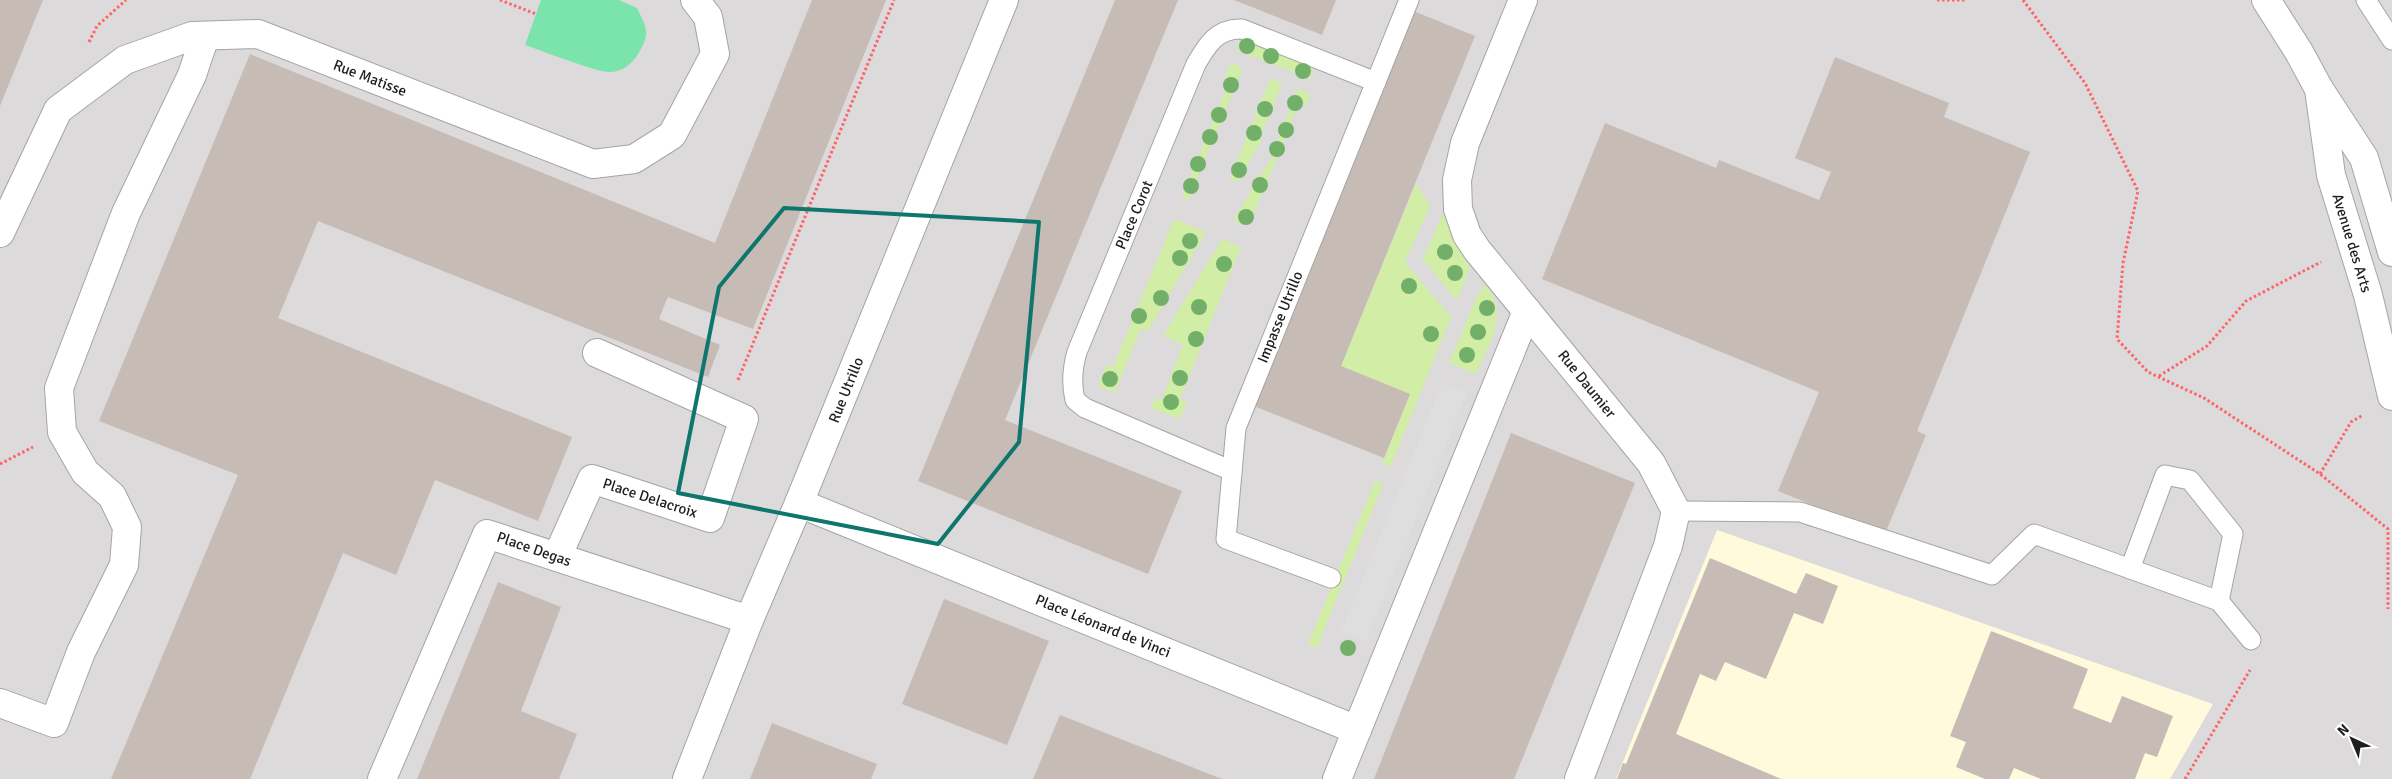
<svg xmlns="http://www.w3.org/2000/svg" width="2392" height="779" font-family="Signika,sans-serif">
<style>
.residential{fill:#dcdadb}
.education{fill:#fffadc}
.grass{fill:#d2eda5}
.pitch{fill:#7be4ad}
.parking{fill:#dedede}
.building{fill:#c7bbb6}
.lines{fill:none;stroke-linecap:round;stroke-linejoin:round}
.lane-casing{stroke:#a5a5a5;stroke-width:21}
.street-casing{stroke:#a5a5a5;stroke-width:30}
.path{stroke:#ff6469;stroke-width:3;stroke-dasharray:2.5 2.5;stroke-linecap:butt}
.lane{stroke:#fff;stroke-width:19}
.street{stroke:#fff;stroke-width:28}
.tree{fill:#72b069}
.marked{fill:none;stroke:#0f766e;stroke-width:4;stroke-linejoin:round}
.labels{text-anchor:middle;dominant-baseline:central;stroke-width:5;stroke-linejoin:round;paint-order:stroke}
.street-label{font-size:15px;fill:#1e1e1e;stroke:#fff}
</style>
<rect width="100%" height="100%" fill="#efe9e3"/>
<rect class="residential" x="0" y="0" width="2392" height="779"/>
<polygon class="education" points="1717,530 2213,704 2170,779 1616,779"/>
<g class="grass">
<polygon points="1241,39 1311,65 1314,68 1310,79 1237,50"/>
<polygon points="1231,63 1243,68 1188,200 1182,198 1230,79 1225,77"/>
<polygon points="1270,79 1282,84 1260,137 1263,138 1238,182 1230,179"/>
<polygon points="1298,89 1311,95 1307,105 1299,103 1249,226 1233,220 1272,157"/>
<polygon points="1416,183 1430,206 1405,262 1451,317 1391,466 1382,463 1410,394 1341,366"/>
<polygon points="1444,212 1453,240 1470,268 1457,301 1423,259"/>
<polygon points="1174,219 1206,232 1148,331 1141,329 1115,392 1098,386 1106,365 1113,367"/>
<polygon points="1222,239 1241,247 1180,399 1187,402 1180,419 1151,408 1155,398 1162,400 1183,344 1163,336"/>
<path d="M1486,285C1510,316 1489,343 1476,374L1449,363L1478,294Z"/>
<polygon points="1375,481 1383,484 1317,648 1308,644"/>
</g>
<path class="pitch" d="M541,0H619L637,8C647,29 651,33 638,54C632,64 622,72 610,72C598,73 540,50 525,45Z"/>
<polygon class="parking" points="1442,383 1467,393 1366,642 1341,632"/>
<g class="building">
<polygon points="0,0 43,0 0,106"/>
<polygon points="812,0 886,0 753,329 668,297 666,301 659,319 720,345 708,377 318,221 278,318 572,437 538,521 435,480 396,575 343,553 250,779 111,779 238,475 99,421 250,54 715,243"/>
<polygon points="1115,0 1178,0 1005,420 1182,491 1148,574 918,481"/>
<polygon points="1234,0 1336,0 1322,35"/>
<polygon points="1411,10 1475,36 1341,366 1410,394 1384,458 1251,405"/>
<polygon points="1835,57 1949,103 1944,117 2030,152 1917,431 1926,435 1885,534 1778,491 1819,392 1542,279 1605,123 1716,168 1719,160 1819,200 1831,172 1795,158"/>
<polygon points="1511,433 1635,483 1514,779 1374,779"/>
<polygon points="1710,558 1796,594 1806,573 1838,586 1823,624 1794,613 1766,679 1725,662 1716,681 1700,674 1676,734 1781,779 1617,779 1623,763 1626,764"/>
<polygon points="498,582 561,607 521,711 577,734 559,779 417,779"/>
<polygon points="944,599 1049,641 1007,745 902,704"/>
<polygon points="1991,631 2088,669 2073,708 2111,723 2122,696 2173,716 2157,757 2145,753 2135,779 2041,779 2014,768 2009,779 1985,779 1956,767 1966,742 1950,736"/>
<polygon points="1060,715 1222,779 1033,779"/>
<polygon points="772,723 877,764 871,779 750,779"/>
</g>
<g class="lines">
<defs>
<g id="lane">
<polyline points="2366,0 2392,40"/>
<path d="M1232,471L1085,408L1075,400C1071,383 1072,369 1077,352L1196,64C1207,45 1217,28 1242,29L1376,82"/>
<polyline points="1676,511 1800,512 1992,575 2034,534 2219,601 2251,640"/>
<polyline points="2130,569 2165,475 2190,480 2233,534 2219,601"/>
<polyline points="1331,578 1226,539 1236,428 1409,0"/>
</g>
<g id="street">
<polyline points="1523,0 1465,143 1457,180 1458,209 1467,235 1477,250 1651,463 1676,511 1668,546 1579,779"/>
<polyline points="2266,0 2299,52 2319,89 2364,158 2392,252"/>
<polyline points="2319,89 2331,175 2368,295 2392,396"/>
<polyline points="0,233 58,110 125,60 192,36 258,34 593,164 634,159 672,135 715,54 708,17 695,0"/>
<polyline points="799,503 1357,730"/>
<polyline points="557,557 592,479 710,518 744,419 597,353"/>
<polyline points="0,703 54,723 81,652 124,565 127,527 112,496 85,472 62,432 59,388 126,213 192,75 205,36"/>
<polyline points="382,779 487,534 749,620"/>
<polyline points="687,779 749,620 799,503 1004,0"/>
<polyline points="1337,779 1527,311"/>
</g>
</defs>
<use href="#lane" class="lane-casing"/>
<use href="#street" class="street-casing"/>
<g class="path">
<polyline points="500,0 536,14"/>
<polyline points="1937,0 1967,0"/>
<polyline points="2023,0 2085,83 2138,191 2123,263 2117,339 2148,372 2204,398 2320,474 2388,529 2388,609"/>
<polyline points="89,42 97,26 126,0"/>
<polyline points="2159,376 2207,346 2246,301 2321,262"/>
<polyline points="738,380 894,0"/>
<polyline points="0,464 33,447"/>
<polyline points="2320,474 2351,422 2363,415"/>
<polyline points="2185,779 2250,670"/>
</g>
<use href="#lane" class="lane"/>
<use href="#street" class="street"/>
</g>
<g class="tree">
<circle cx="1247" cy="46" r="8"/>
<circle cx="1271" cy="56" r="8"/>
<circle cx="1303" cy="71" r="8"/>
<circle cx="1231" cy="85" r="8"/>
<circle cx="1295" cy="103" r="8"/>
<circle cx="1265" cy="109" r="8"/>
<circle cx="1219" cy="115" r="8"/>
<circle cx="1286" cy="130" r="8"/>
<circle cx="1254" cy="133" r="8"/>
<circle cx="1210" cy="137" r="8"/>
<circle cx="1277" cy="149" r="8"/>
<circle cx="1198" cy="164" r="8"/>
<circle cx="1239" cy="170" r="8"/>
<circle cx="1260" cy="185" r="8"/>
<circle cx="1191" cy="186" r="8"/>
<circle cx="1246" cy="217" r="8"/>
<circle cx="1190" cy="241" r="8"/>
<circle cx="1445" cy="252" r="8"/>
<circle cx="1180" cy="258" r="8"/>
<circle cx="1224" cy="264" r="8"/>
<circle cx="1455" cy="273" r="8"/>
<circle cx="1409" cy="286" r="8"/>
<circle cx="1161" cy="298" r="8"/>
<circle cx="1199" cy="307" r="8"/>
<circle cx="1487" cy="308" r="8"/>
<circle cx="1139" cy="316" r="8"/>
<circle cx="1478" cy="332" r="8"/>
<circle cx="1431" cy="334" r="8"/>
<circle cx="1196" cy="339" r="8"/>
<circle cx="1467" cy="355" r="8"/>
<circle cx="1180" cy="378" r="8"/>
<circle cx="1110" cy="379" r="8"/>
<circle cx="1171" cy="402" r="8"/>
<circle cx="1348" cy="648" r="8"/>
</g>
<path class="marked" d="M784,208L1039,222L1019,442L938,544L678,493L719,287Z"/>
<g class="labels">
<g class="street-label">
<text transform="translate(370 78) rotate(21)">Rue Matisse</text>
<text transform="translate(1134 215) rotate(-67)">Place Corot</text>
<text transform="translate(2352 243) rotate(73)">Avenue des Arts</text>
<text transform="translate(1280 317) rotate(-68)">Impasse Utrillo</text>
<text transform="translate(1587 384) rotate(51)">Rue Daumier</text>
<text transform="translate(846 390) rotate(-68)">Rue Utrillo</text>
<text transform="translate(650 498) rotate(18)">Place Delacroix</text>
<text transform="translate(534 549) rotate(19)">Place Degas</text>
<text transform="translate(1103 626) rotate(22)">Place Léonard de Vinci</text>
</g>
</g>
<g transform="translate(2352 739) rotate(316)" stroke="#ffffff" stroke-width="4" paint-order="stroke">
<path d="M0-4L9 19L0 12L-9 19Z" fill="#1e1e1e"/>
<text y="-8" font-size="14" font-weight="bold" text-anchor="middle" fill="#1e1e1e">N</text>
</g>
</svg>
